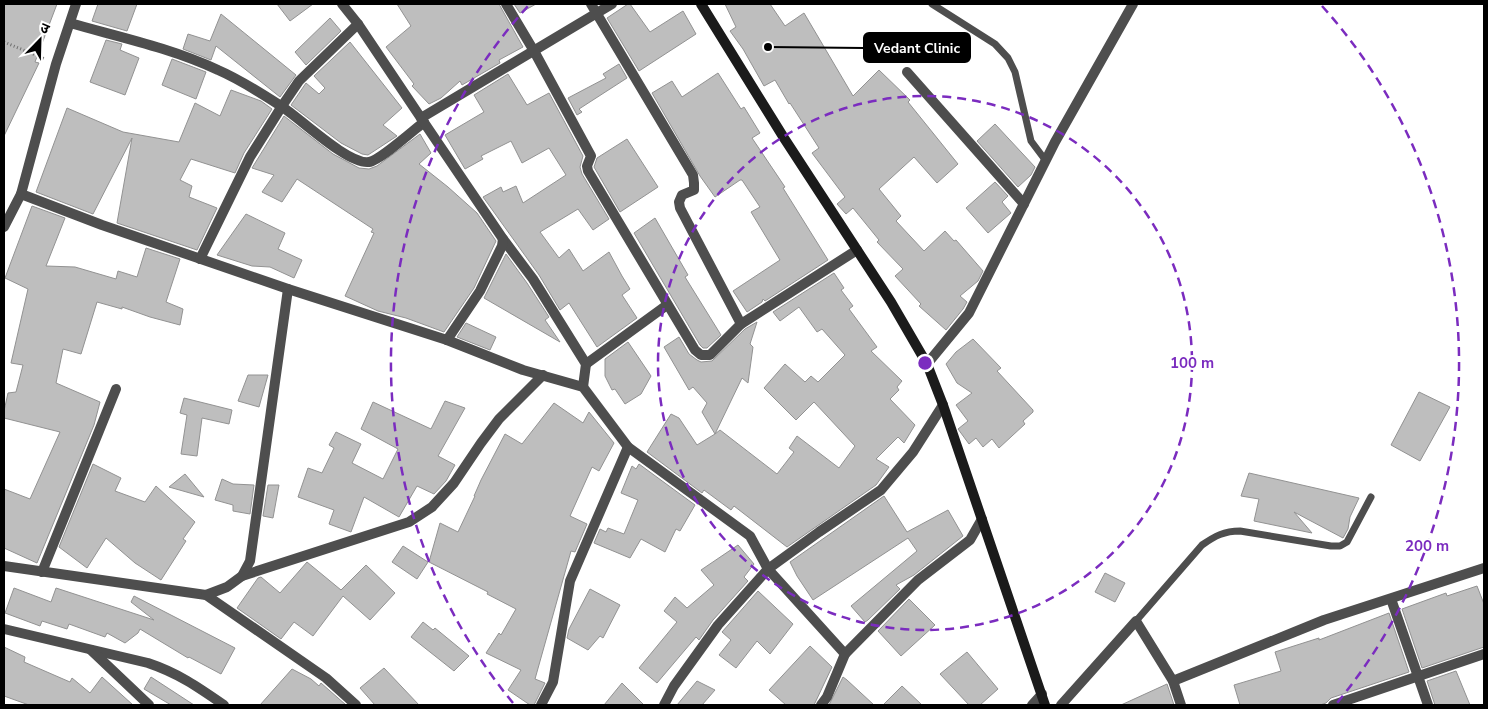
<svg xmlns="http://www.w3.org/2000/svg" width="1488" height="709" font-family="'Nunito Sans','Noto Sans Devanagari',sans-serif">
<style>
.building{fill:#bebebe;stroke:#929292}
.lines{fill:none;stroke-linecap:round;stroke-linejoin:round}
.path{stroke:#707070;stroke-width:3;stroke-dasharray:1 2.5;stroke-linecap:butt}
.lane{stroke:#4e4e4e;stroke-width:7}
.street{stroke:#4e4e4e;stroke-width:10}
.secondary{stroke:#1b1b1b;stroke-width:10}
.ring{fill:none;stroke:#7b2cbf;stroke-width:2.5;stroke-dasharray:9 6}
.centre{fill:#7b2cbf;stroke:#fff;stroke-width:2.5}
.ring-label{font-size:15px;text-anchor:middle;font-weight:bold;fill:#7b2cbf;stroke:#fff;stroke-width:4;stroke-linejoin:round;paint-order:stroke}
.leader{fill:none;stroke:#000;stroke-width:2}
.callout-dot{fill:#000;stroke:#fff;stroke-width:2}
.callout{fill:#000;stroke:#000;stroke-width:2}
.callout-label{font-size:14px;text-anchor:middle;font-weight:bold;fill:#fff}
</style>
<rect width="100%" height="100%" fill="#fff"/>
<g class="building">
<polygon points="4,4 57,4 35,62 39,63 4,136"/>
<polygon points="98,4 137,4 127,31 92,21"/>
<polygon points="277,4 313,4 290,21"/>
<polygon points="397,4 499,4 523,47 499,60 500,63 462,85 460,81 441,98 429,104 412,86 414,84 386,47 411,26"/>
<polygon points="514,4 536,4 520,13"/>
<polygon points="628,4 630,4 650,32 683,11 696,34 639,71 607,18"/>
<polygon points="725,4 770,4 785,26 804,13 853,96 879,70 910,100 908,102 958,164 937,183 914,157 879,189 901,216 896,221 924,251 945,231 954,241 956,240 983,271 978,281 960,296 967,302 963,309 946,330 919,306 921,304 895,276 903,269 877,242 879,240 853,208 846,214 837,204 845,197 812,153 819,148 790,103 789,104 775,80 764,86 743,49 730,31 736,27"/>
<polygon points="221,14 296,75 280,97 216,46 211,60 183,49 188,34 210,41"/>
<polygon points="330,18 341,31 306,65 295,52"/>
<polygon points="106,40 122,44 120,50 139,58 125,95 90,82"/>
<polygon points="350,42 402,108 383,125 397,136 368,155 362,154 341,143 291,105 306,83 319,94 325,88 314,76"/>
<polygon points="172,59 206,72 196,99 162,85"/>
<polygon points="619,64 627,78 579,109 582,112 577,115 568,98 606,78 603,74"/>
<polygon points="718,73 741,109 744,107 760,133 752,138 785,187 783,188 828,260 765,301 763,299 762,302 747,312 733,291 780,260 751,212 760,207 742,180 740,180 715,197 700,176 652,93 672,81 682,97"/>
<polygon points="508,74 527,105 549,93 583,156 580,167 582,174 609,219 593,230 578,209 540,232 559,258 569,249 583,271 609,252 622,276 630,289 622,295 637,318 597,347 569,303 560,310 539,275 483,197 501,187 503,192 516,186 523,203 566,175 549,148 522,163 511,141 481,156 483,159 465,169 445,135 484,112 474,95"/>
<polygon points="231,90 261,101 272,109 244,153 235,173 191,159 180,180 192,186 189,197 217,208 197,250 117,223 132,138 93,214 36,192 67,108 123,132 179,142 195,103 220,116"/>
<polygon points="284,116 333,154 359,168 369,169 377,166 420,134 431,153 419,164 448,187 477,213 496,241 474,288 444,332 406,318 378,311 345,296 374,233 371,232 373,229 297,179 282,202 262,192 274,175 252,168"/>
<polygon points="995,124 1035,167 1031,175 1018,187 977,141"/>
<polygon points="627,139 658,187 620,212 594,167 597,158"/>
<polygon points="995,182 1008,196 1002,202 1011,213 988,233 966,208"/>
<polygon points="32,206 65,218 46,266 75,267 116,279 118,271 137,277 146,248 180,259 166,302 183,309 180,325 150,317 122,307 122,309 97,302 81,354 63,349 56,383 100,402 94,425 37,563 4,548 4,489 30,499 60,432 4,418 4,411 8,393 16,392 23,365 11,363 28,289 5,278"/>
<polygon points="246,214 285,233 278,249 302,260 294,278 270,267 252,266 217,255"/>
<polygon points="655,218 688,275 685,277 721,335 707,348 703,348 700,345 634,233"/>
<polygon points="506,254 527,283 549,317 545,320 560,342 484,298"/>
<polygon points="834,273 844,288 841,290 853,306 849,309 877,347 871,351 902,381 897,387 899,390 890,399 915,425 904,443 898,437 876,459 889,467 876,485 787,547 734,506 731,510 704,490 702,493 647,452 671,414 679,418 697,445 715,434 702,412 707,403 693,387 689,390 664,347 679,337 689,354 697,360 701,362 712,361 745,329 757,322 750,344 753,347 748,383 742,378 715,434 720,430 777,474 794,452 789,448 797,436 839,468 855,446 814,402 796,420 764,388 785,364 805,382 811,376 818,382 845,355 822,329 817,332 799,307 780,321 773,312"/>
<polygon points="466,323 496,337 490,350 457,337"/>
<polygon points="973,339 1001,368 997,371 1033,410 1033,412 1023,421 1025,424 999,448 992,439 983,447 976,438 969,444 958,429 968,421 956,405 972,393 957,383 946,364 956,352"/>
<polygon points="628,342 651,376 641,394 625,404 615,389 612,390 605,376 605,359"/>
<polygon points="248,375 268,375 259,407 238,401"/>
<polygon points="1419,392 1450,407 1420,461 1391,445"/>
<polygon points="184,398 232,410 229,424 202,418 197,456 181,454 187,415 180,413"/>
<polygon points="445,401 465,408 438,456 455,465 446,481 434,494 417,486 399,517 364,497 351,532 329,524 334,510 298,497 308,468 322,473 334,448 329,445 336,432 361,444 352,463 383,479 398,449 361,429 373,402 431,429"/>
<polygon points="554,403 583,423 589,412 614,443 599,471 592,467 570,516 587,524 575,552 571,551 535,679 545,683 534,705 530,705 508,690 521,670 486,653 499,633 501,635 516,609 487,594 488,592 429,562 440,523 458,532 475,496 474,496 481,480 505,434 522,444"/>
<polygon points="93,464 121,478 115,491 145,502 156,486 195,522 183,539 186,541 161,580 135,563 106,538 87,568 59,547"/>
<polygon points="639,464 695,505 680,531 676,529 665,552 641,539 630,558 594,543 600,529 606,532 608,528 624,534 638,500 621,493 632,466 636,469"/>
<polygon points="1249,473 1359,498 1350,517 1348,529 1343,538 1294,512 1312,533 1254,521 1259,499 1241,496"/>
<polygon points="185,474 204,497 169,487"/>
<polygon points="222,479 233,484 254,485 250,514 233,511 233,505 215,500"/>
<polygon points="268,485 279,485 273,518 263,516"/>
<polygon points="884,496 907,532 948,510 963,536 914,575 896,585 900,589 868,620 865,622 851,606 917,551 908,538 813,600 797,576 790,562"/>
<polygon points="738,545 754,564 744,577 748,581 713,620 699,640 696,637 657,683 639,668 677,622 664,611 675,597 687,608 714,585 701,570"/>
<polygon points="403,546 428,562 417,579 392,562"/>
<polygon points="307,562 341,590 366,565 395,593 370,620 343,596 313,636 294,622 281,639 237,608 258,578 261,577 280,593"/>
<polygon points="1105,573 1125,583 1115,602 1095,592"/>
<polygon points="1477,586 1484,604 1484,647 1422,668 1402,609 1446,593 1447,596"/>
<polygon points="14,588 51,602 56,588 154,620 131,602 134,596 235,648 221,674 189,657 188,658 140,629 138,633 125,643 107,633 105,637 69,624 67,629 42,621 40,626 5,613"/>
<polygon points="590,589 620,605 603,638 600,636 588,650 567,638 569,629"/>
<polygon points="758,591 793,624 770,654 757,641 736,668 719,655 731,640 722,632"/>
<polygon points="909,599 935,625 901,656 878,631"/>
<polygon points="1389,613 1409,672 1331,698 1326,703 1320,705 1240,705 1234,685 1281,671 1275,652 1319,638 1319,640"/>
<polygon points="423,622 433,630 435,628 469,656 454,671 411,637"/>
<polygon points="810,646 832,667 814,705 786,705 769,690"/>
<polygon points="4,647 25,657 24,662 70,682 72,678 90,693 102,677 133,705 29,705 4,696"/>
<polygon points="967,652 998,689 980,705 969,705 940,674"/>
<polygon points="384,668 419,705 375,705 360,688"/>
<polygon points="292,669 311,679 319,686 321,683 346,705 260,705"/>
<polygon points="1456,671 1470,705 1435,705 1427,681"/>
<polygon points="151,677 194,705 171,705 144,689"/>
<polygon points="843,677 847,680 874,705 829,705"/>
<polygon points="697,681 715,690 702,705 677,705"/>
<polygon points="622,683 644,705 604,705"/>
<polygon points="1167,684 1174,705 1121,705"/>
<polygon points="902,686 922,705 883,705"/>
</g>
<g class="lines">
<polyline class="path" points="4,42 45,59"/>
<g class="lane">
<polyline points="932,4 995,44 1008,58 1015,72 1031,141 1046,161"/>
<path d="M1136,621L1202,545C1215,536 1224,531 1240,531L1331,546H1340L1347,542L1371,497"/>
</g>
<g class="street">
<polyline points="342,4 358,24 421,118 612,4"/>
<polyline points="506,4 534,51 591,156 587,166 588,171 695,350 701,355 710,355 741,324 857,250"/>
<polyline points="591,4 693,175 694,183 694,190 682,195 679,202 680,208 741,324"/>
<path d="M70,23C119,37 171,48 218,70C239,79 261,93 281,106C300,118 348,165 369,162C379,161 414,130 424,122"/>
<polyline points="907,72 1024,204"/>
<polyline points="421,118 503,239 533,279 586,364 583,387"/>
<polyline points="21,194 102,225 288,289 447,340 523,370 583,387 628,447 750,536 768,569 845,654 827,697 821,705"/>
<polyline points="4,227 21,194 56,64 76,4"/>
<polyline points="200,259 250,157 282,106 299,81 358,24"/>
<polyline points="447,340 480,291 502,246 503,239"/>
<polyline points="586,364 667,305"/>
<polyline points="927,364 969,313 1055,142 1133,4"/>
<polyline points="4,566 206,595 326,678 356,705"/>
<polyline points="42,572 116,389"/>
<polyline points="242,576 409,522 432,507 454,483 481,443 499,419 543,375"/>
<polyline points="206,595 227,587 242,576 250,561 288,289"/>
<polyline points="1391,599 1428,705"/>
<path d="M4,629L148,663C178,673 198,687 224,705"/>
<polyline points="91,650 149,705"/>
<polyline points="845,654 918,580 970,540 982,519"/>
<polyline points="1173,681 1324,620 1484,568"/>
<polyline points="541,705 553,682 570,581 628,447"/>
<polyline points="664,705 674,686 718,625 768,569 819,532 881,490 913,452 943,405"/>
<polyline points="1032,705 1042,694"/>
<polyline points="1061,705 1136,621 1173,681 1181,705"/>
<polyline points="1333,705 1484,654"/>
</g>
<polyline class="secondary" points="701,4 784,138 891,302 927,364 943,405 1045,705"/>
</g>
<g class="ring">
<circle cx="925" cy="363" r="267"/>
<path d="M513 703A534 534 0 0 1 528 6M1322 6A534 534 0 0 1 1337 703"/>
</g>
<circle cx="925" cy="363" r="8" class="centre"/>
<g class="ring-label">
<text x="1192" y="368">100 m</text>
<text x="1427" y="551">200 m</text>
</g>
<path class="leader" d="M768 47L864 48"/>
<circle class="callout-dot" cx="768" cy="47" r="5"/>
<rect class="callout" x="864" y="33" width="106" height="29" rx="5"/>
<g class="callout-label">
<text x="917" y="53">Vedant Clinic</text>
</g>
<rect width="1488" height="709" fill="none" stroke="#000000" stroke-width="10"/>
<g transform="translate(40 40) rotate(23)" stroke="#ffffff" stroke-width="4" paint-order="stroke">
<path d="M0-4L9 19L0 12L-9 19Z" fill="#000000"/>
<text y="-8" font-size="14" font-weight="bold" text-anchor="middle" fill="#000000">उ</text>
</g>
</svg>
